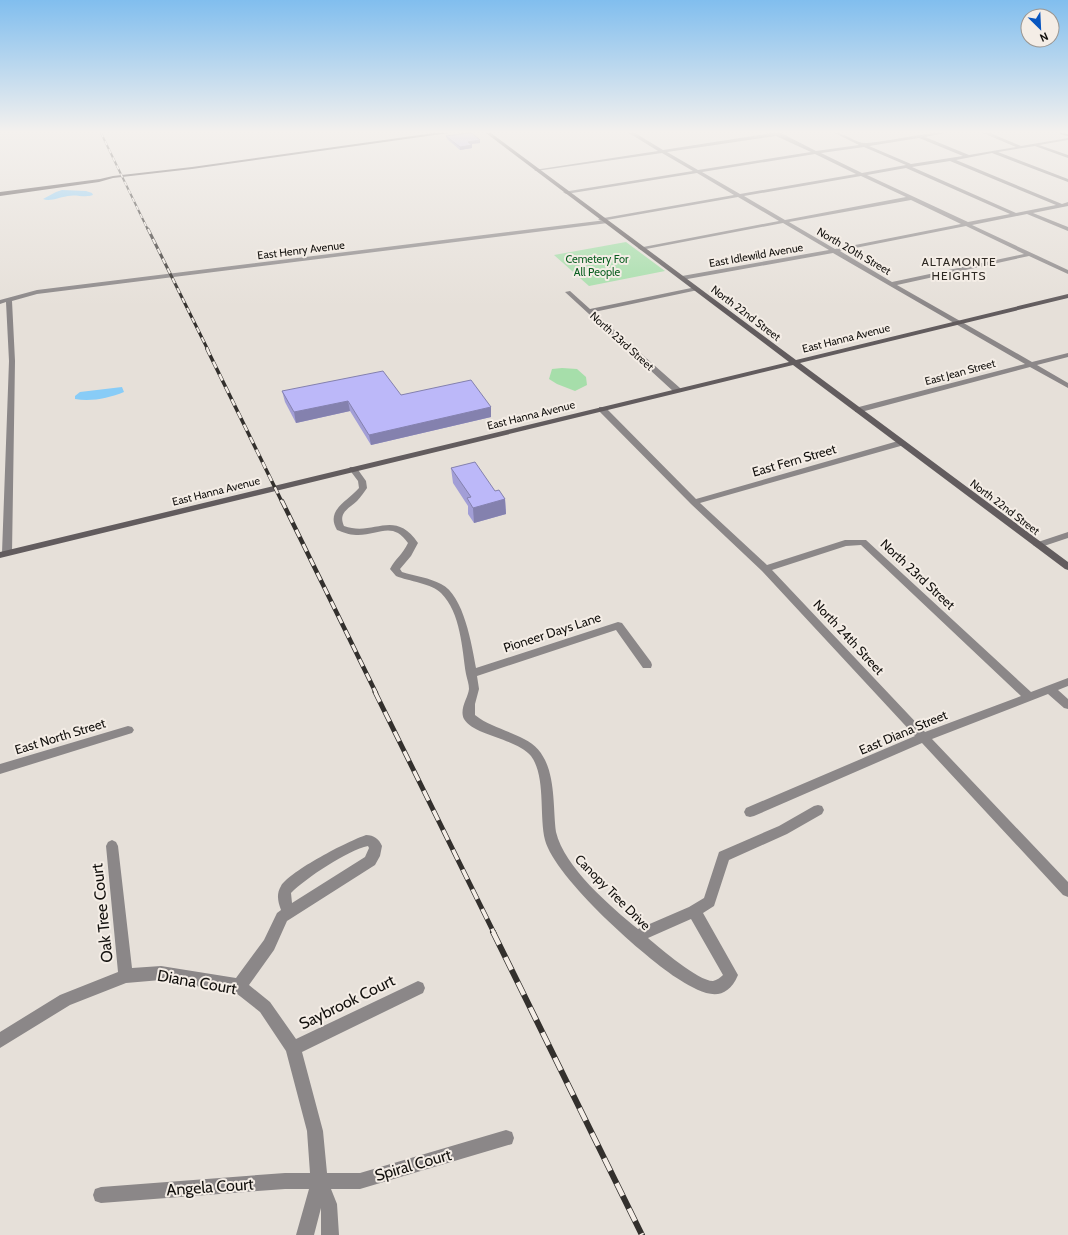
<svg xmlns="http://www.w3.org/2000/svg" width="1068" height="1235" font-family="Cabin,sans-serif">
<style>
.green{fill:#a6deaa}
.water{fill:#88ccf7}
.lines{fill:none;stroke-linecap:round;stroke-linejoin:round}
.street{fill:#8b8788;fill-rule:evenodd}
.secondary{fill:#625c5e;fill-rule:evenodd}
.primary{fill:#463f41;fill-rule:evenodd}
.rail-far5-casing{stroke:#33302d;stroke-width:2}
.rail-far4-casing{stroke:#33302d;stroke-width:3}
.rail-far3-casing{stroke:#33302d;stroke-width:3.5}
.rail-far2-casing{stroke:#33302d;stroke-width:4.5}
.rail-far1-casing{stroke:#33302d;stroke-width:5}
.rail-casing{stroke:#33302d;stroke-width:6}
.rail-far5{stroke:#f4ede6;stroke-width:1.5;stroke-dasharray:4.5;stroke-linecap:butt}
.rail-far4{stroke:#f4ede6;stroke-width:2;stroke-dasharray:5.5;stroke-linecap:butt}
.rail-far3{stroke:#f4ede6;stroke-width:2.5;stroke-dasharray:7;stroke-linecap:butt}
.rail-far2{stroke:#f4ede6;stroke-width:3;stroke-dasharray:8;stroke-linecap:butt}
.rail-far1{stroke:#f4ede6;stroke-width:3.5;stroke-dasharray:11;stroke-linecap:butt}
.rail{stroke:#f4ede6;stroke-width:4.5;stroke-dasharray:14;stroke-linecap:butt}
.wall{fill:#a29ed6}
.shaded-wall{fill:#8481ae}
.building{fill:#bcb8f9;stroke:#8481ae}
.labels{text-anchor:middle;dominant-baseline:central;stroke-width:4;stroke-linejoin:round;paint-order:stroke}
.far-street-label{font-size:11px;fill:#13110e;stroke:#f4ede6}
.far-park-label{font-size:11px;fill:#095e20;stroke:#f4ede6}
.far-neighbourhood-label{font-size:12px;letter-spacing:1px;fill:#2e2923;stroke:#f4ede6}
.street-label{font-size:13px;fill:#13110e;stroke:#f4ede6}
.near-street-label{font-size:16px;fill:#13110e;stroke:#f4ede6}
</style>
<rect width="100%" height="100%" fill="#e6e0d9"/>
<g class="green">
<polygon points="626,242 665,271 589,286 554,255"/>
<polygon points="562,368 577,369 586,377 587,385 575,391 557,384 549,379 552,369"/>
</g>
<g class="water">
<path d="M62,190L86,191L92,193L93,195C85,198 76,194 68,196C60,197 50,202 43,199L56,192Z"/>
<path d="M122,387L124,392C109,398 91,402 75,399V396L80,392Z"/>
</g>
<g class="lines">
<g class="street">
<path d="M629,133H635L663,150L772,133H781L816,151L859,145L835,133C846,133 856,144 867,143C893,141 918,133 944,133L925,137L969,155L1016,147L983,133H990L1021,146L1068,138V140L1039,145L1068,155V158L1035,146L998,152L1068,179V182L992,153L956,160L1062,204L1068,202V206L1033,213L1068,227V231L1027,214L972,225L1068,270V274L1029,256L897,285L1032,362L1068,353V357L1037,365L1068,383V388L1030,367L861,412H855V408L1025,364L833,253L682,280L679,278L682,276L829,250L783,223L641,250L638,248L779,221L738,197L601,221L598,219L734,195L697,173L566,194L563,192L693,171L662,153L536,171L534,170L658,151ZM776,136L811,152L698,170L667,152ZM919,138L963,156L911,164L869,146ZM864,147L906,165L862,173L821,153ZM815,154L856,174L740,194L702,172ZM950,161L1056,205L1016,213L912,167ZM906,168L1010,214L968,222L867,175ZM861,176L906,197L785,220L744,196ZM911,200L961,224L835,249L789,222ZM966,226L1024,254L892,282L840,251Z"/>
<polygon points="606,220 608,221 608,223 37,294 12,301 15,361 12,553 7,556 2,553 9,361 6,302 0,304 0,300 37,290"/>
<polygon points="696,287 699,289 698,290 594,312 680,388 681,390 677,392 674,392 565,292 570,291 590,309"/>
<path d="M599,407H605L696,499L898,441H904V445L700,503L767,565L845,540H866L1031,692L1068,678V686L1058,690L1068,699V709L1064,708L1048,694L932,739L1068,882V897L1063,895L922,743L754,816L750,817L746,816L744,812L746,808L915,736L762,571L691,504L599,411ZM861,545L1021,696L925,732L772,570L846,546Z"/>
<path d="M350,467H356L366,481L367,488C364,492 361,497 357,501C348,509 338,513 344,526C374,537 394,508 418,543L411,556L400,569L402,572C415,576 430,578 441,584C464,595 472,646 476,668L618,622L622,623L651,662L652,665L651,668H643L616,630L477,676L479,689L475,704V715C490,727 508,730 524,739C558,755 552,801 556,832C564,867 611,907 638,929L689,907L704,898L719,852L779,826L814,806L818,805L822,806L824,810L822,814L787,834L729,860L714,906L703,913L738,975C725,1006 701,993 680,980C646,959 555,878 545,840C539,816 546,776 531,756C516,738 474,736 464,719C459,709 468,698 469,689C469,684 467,679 466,674C462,649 461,613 441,593C433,584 408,581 396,576L390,569C395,559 403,554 408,543C392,520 378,536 356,535C349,535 343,532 337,530C325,510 348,501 359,488L358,481L349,469ZM691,919L723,975C720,978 717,980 713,981C698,981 660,948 648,938Z"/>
<polygon points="1068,532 1068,538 1038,548 1033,545 1035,543"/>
<polygon points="128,726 132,727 134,730 132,733 0,774 0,764"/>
<path d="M366,835C374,835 379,839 382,846L380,856L375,865L287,921L274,950L249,985L270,1002L296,1039L418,981L423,983L425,988L423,993L302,1052L323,1131L327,1173H360L506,1130L512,1132L514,1138L512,1144L360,1189H331L337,1204L339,1235H321V1208L314,1235H296L309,1189H285L101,1203L95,1201L93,1195L95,1189L101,1187L285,1173H310L307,1131L286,1051L260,1012L236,993L161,980L126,983L70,1005L0,1048V1032L60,995L118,972L106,846L108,842L112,840L116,842L118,846L132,968L161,966L236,978L264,940L277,913L281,910C278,902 276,894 281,886C290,871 348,841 366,835ZM368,846L369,848L365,857L292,903L291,893C306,878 348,850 368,846Z"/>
</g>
<g class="secondary">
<polygon points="486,133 491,133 796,360 1068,294 1068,298 800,363 1068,562 1068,570 1065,569 793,365 0,558 0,552 789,362"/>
<polygon points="1060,133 1068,134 1068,136 1060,134"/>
</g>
<polygon class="primary" points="434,133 449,133 192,169 113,178 99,182 0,196 0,192 100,179 113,176 192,167"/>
<defs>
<polyline id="rail-far5" points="101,133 148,230"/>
<polyline id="rail-far4" points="148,229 208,350"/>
<polyline id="rail-far3" points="207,349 282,502"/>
<polyline id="rail-far2" points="282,501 376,693"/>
<polyline id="rail-far1" points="375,692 494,933"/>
<polyline id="rail" points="493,932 642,1235"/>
</defs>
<use href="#rail-far5" class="rail-far5-casing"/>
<use href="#rail-far4" class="rail-far4-casing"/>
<use href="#rail-far3" class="rail-far3-casing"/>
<use href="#rail-far2" class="rail-far2-casing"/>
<use href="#rail-far1" class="rail-far1-casing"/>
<use href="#rail" class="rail-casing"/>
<use href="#rail-far5" class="rail-far5"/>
<use href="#rail-far4" class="rail-far4"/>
<use href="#rail-far3" class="rail-far3"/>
<use href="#rail-far2" class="rail-far2"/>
<use href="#rail-far1" class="rail-far1"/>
<use href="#rail" class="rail"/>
</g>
<g class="wall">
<polygon points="446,136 480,143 471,144 472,145 472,148 460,150 447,139"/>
<polygon points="282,391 401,395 491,407 491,417 371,445 350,411 296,423 285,402"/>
<polygon points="451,468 495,491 505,499 506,514 474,523 468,514 468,506 453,483"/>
</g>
<g class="shaded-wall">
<polygon points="480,140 480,143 468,144 468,142"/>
<polygon points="472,145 472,148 460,150 460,147"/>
<polygon points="348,401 350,411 296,423 294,412"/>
<polygon points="491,407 491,417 371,445 369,435"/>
<polygon points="505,499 506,514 474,523 473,508"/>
</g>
<g class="building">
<polygon points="468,133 472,133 480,140 468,142 472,145 460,147 446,136"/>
<polygon points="383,371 401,395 471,380 491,407 369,435 348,401 294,412 282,391"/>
<polygon points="475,462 495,491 499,490 505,499 473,508 467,498 471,497 451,468"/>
</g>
<linearGradient id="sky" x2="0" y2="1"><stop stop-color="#81beee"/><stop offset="0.43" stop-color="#f4f1ee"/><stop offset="1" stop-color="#f4f1ee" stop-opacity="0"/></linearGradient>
<rect width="1068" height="306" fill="url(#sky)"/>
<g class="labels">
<g class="far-street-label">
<text transform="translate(301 250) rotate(-7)">East Henry Avenue</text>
<text transform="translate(854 251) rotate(30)">North 20th Street</text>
<text transform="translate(756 255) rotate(-10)">East Idlewild Avenue</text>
<text transform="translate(746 313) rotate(37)">North 22nd Street</text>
<text transform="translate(846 338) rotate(-14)">East Hanna Avenue</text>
<text transform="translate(622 341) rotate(42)">North 23rd Street</text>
<text transform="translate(960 372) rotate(-15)">East Jean Street</text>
<text transform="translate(531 415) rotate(-14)">East Hanna Avenue</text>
<text transform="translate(216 491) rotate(-14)">East Hanna Avenue</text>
<text transform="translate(1005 507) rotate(37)">North 22nd Street</text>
</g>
<g class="far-park-label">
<text x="597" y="259">Cemetery For<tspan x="597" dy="13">All People</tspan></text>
</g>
<g class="far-neighbourhood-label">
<text x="959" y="261">ALTAMONTE<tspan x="959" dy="14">HEIGHTS</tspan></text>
</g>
<g class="street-label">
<text transform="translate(794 460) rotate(-16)">East Fern Street</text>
<text transform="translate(918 574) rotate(43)">North 23rd Street</text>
<text transform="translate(552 632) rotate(-18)">Pioneer Days Lane</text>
<text transform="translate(849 637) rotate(47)">North 24th Street</text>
<text transform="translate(903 732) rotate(-23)">East Diana Street</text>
<text transform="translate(60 736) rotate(-17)">East North Street</text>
<text transform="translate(613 892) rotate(45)">Canopy Tree Drive</text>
</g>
<g class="near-street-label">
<text transform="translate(102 913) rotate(-96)">Oak Tree Court</text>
<text transform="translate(197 982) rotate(10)">Diana Court</text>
<text transform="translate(347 1002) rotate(-26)">Saybrook Court</text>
<text transform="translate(413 1165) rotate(-16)">Spiral Court</text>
<text transform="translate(210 1187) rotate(-4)">Angela Court</text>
</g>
</g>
<g transform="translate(1040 28) rotate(156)"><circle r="19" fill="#f4ede6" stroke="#9a9590"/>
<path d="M0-3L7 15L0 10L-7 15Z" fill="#0856c0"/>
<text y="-6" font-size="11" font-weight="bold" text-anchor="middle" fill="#13110e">N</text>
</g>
</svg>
